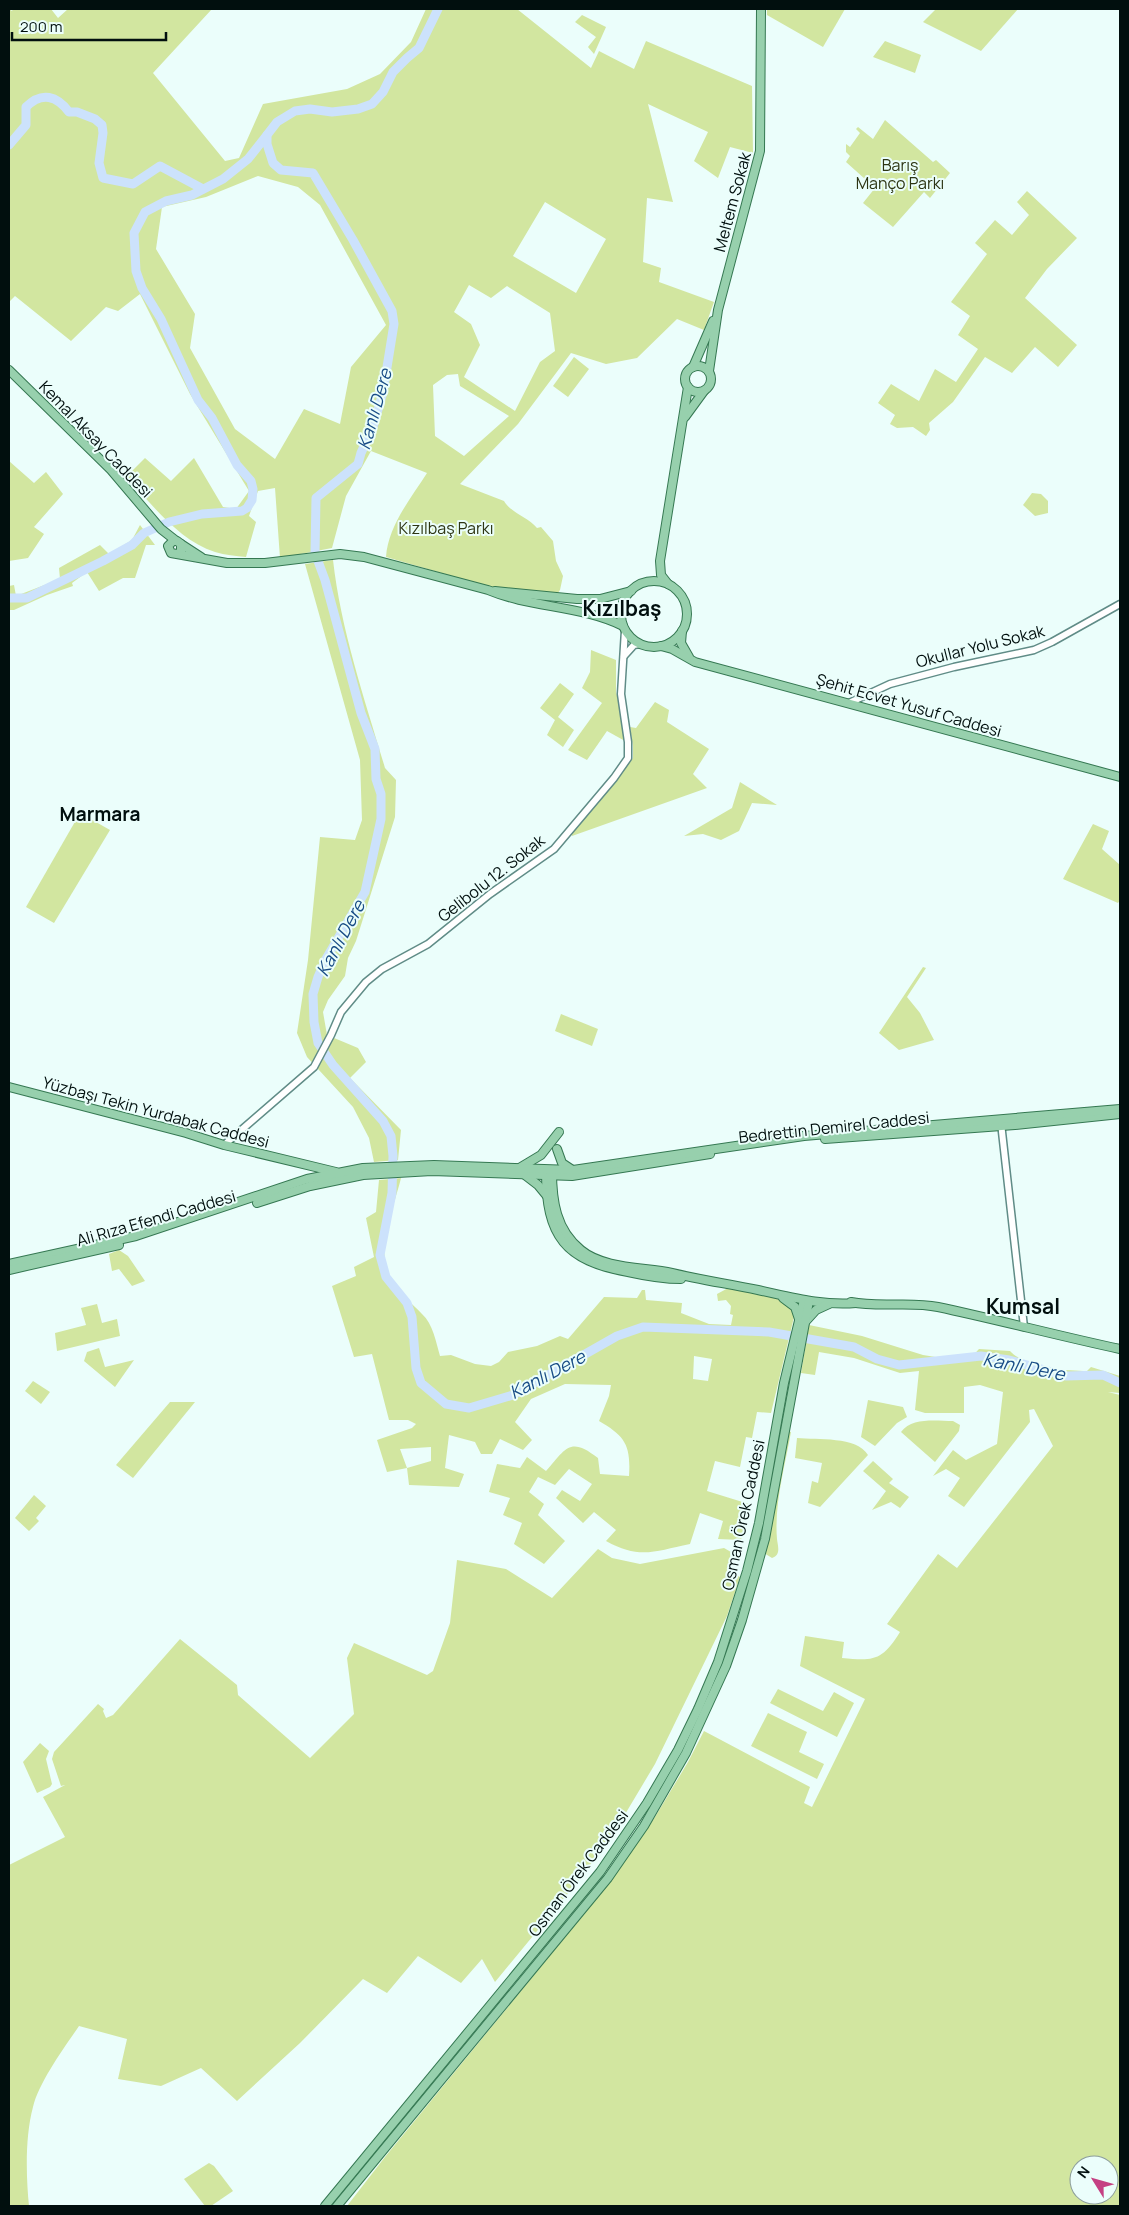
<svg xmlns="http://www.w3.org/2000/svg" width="1129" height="2215" font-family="Manrope,sans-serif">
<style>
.green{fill:#d2e6a0;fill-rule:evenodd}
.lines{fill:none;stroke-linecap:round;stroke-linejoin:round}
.river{stroke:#cce2fc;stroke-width:9}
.minor-casing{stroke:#608c87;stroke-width:9}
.major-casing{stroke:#357852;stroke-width:10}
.minor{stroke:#fff;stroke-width:6}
.major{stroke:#97d0ad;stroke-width:8}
.labels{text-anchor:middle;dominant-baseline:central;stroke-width:4;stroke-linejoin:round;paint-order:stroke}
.park-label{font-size:16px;fill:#2d3513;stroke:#ebfefb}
.street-label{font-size:16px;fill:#010f0e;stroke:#ebfefb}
.water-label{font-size:18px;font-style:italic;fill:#184c86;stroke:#ebfefb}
.quarter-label{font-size:19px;font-weight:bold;fill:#010f0e;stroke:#ebfefb}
.district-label{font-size:21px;font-weight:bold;fill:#010f0e;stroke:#ebfefb}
</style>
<rect width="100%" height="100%" fill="#ebfefb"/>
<g class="green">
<path d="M9,9L12,11L13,9H51L58,18L68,9H212L153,73L225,161L239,158L263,104L347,89L380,74L411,42L426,9H517L591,68L599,51L634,69L646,41L752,86L753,153L730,147L718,178L694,161L708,132L648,104L673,202L647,198L643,262L661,268L659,282L714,302L704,330L677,319L637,358L606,364L571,353L518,424L460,484L504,501C511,513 528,517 537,528L541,527L553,541L556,561L563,576L560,590L555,597L490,587L386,557C388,526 411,498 427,473L371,451L346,496L332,548L280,558L275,488L258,491L249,516L256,522L246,557C236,556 225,555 215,552C178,540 152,504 126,477L145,458L171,481L194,458L223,507L236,509L249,491L190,394L140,294L118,311L106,307L71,341L15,296L9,302ZM258,176L298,187L320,205L386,325L351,367L340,424L304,409L275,459L235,429L190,348L195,314L156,249L162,207L206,197ZM545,202L606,239L576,293L513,256ZM469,285L491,298L507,286L550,313L555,351L540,362L515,411L464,377L480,345L471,324L454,312ZM458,374L460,386L509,416L464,456L435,436L433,385L447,375Z"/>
<polygon points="767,9 845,9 823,47 767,15"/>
<polygon points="936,9 1018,9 981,51 923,22"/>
<polygon points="582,15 606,27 594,54 588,47 596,37 575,22"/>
<polygon points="885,41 921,55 915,73 873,57"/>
<polygon points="885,120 933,162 936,160 950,173 930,198 924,192 893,227 863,203 875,188 846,162 850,156 846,152 846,144 850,147 860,133 856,129 858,127 873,139"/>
<polygon points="1027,191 1077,238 1047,269 1025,298 1077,345 1058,367 1035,347 1012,373 985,357 953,402 929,423 930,430 926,436 913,427 897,428 890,424 895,415 878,403 891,384 919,401 935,369 956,382 978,349 958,335 970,316 951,302 987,254 975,243 995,220 1012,235 1029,215 1017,202"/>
<polygon points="574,357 589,369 568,397 553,386"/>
<polygon points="9,461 34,483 46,472 63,494 34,527 44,534 28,558 9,561"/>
<polygon points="1032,493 1041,494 1048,501 1048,513 1035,516 1023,505"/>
<polygon points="140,525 155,545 146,545 135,578 123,578 99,591 87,572 72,583 73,586 47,595 14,610 9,610 9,586 14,585 16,596 60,579 59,568 100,545 109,554 132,540"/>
<path d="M333,560C341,631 365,700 385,768L396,780L395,817L356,941L348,958L345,976L328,1000L323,1012L327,1035L358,1048L366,1062L350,1078L401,1130L398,1160L374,1162L369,1138L353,1107L307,1057L297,1033L308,960L320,837L355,840L362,820L360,760L305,564Z"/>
<polygon points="591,650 616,660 616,692 624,725 625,741 607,731 587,760 568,750 602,703 582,688 590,672"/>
<polygon points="560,683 574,694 558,717 574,730 563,747 547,735 555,720 540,708"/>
<polygon points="655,702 669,710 667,722 709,749 693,774 707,788 572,836 571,833 633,758 633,746 630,727 636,728"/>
<polygon points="740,782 777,805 752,803 739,831 721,840 703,834 684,836 732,808"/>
<polygon points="80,813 110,830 54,923 26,907"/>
<polygon points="1093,824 1109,831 1102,849 1120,865 1120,900 1118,903 1063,879"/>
<polygon points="923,967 926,968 907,997 920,1013 934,1040 899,1050 879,1033"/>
<polygon points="561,1014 598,1029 592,1046 555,1031"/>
<path d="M401,1178C394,1207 376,1248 389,1277C396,1292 411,1302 422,1314C433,1324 436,1342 440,1356L451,1355L475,1364L491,1366L499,1362L508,1352L537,1346L560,1336L568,1339L604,1297L637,1298L642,1290H645L646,1300L682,1303L681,1313L709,1324L731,1325L733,1315L730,1314L731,1306L726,1300L718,1301L717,1294L730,1287C750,1291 789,1291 794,1317L771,1413L757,1412L752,1438L746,1437L740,1467L715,1461L707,1491L749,1504L741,1540L718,1539L723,1521L700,1513L690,1544C655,1551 640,1560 606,1541L616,1530L594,1512L583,1523L556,1498L562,1490L580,1501L592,1484L569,1469L555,1485L538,1477L529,1492L544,1504L538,1515L565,1541L544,1564L514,1544L522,1523L503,1515L510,1498L489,1492L497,1464L520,1468L527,1457L546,1471C566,1448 570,1436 598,1458L600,1474L629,1476C631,1445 625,1436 599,1421L609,1396L611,1385L565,1384L531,1399L515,1422L532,1440L523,1450L500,1439L492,1454H481L475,1442L449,1435L445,1468L464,1474L459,1487L409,1485L407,1468L387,1472L377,1440L412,1428L416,1424L408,1420H389L372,1354L354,1357L332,1286L356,1276L354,1267L374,1257L366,1218L376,1212L379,1180ZM694,1356L712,1359L708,1381L693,1379ZM431,1447V1461L407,1468L400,1449Z"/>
<polygon points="119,1250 128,1256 145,1281 132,1286 119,1269 112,1271 109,1254"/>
<polygon points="97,1304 102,1323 117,1319 120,1336 57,1351 55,1333 86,1325 81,1308"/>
<path d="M809,1325L862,1336L923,1355L967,1362L979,1349L1010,1351C1026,1368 1065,1371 1087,1371L1091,1367L1120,1376V1393L1108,1392L1120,1395V2206H347L385,2157L607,1886L655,1817L688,1762L704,1731L810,1787L804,1803L812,1807L865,1699L800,1666L805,1636L844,1642L842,1658C874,1661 882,1661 900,1632L887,1624L938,1554L957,1568L1053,1446L1034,1409L1029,1410L1030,1422L964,1507L948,1496L960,1478L946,1469L933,1476L953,1450L966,1460L997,1444L1003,1392L980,1385L964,1387V1413H925L915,1410L919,1371L900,1373L854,1358L819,1352L815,1375L801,1373ZM1079,2165H1109V2195H1079Z"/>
<polygon points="99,1348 105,1367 134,1360 115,1387 84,1361 87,1352"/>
<polygon points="33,1381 50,1392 41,1404 25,1391"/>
<polygon points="868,1400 903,1407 907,1417 897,1423 875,1446 861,1437"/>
<polygon points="170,1402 195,1402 133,1478 116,1465"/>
<path d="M953,1421L960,1425L959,1431L935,1462L901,1432C912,1417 936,1421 953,1421Z"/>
<path d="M787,1431L791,1432C785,1466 774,1504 777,1539C778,1547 781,1555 772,1558L764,1553Z"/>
<path d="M797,1438C817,1440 857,1436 868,1455L820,1507L808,1503L812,1481L818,1483L822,1463L795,1458Z"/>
<polygon points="873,1461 893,1479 889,1483 909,1497 900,1508 891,1502 872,1510 886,1491 863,1471"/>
<polygon points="34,1495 46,1506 36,1518 39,1521 29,1531 15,1518"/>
<path d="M724,1548L731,1552L728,1570L740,1577L727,1616L655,1764L624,1816L584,1874L495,1982L482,1959L461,1983L418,1956L387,1993L363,1979L300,2043L237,2101L201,2068L161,2086L118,2079L127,2039L79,2026C64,2048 39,2082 33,2107C25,2137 26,2176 29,2206H9V1865L65,1837L43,1797L65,1785L61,1786L52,1759L54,1752L98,1704L104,1709L103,1711L106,1718L113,1715L180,1639L237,1685L238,1695L310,1758L354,1714L347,1658L354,1643L427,1675L433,1671L450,1623L457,1560L506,1569L552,1598L598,1549L612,1558L640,1564Z"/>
<polygon points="778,1689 823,1711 834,1692 854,1703 837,1737 770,1703"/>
<polygon points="768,1713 807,1732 799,1752 824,1764 817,1779 751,1746"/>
<polygon points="40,1743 49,1751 46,1759 52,1784 50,1787 37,1793 23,1762"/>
<polygon points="209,2163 214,2166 233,2191 211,2206 205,2206 184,2179"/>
</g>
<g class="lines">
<g class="river">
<polyline points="438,9 419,48 407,58 393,72 383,92 372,104 358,109 332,112 310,109 295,111 277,122 267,135 267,144 273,163 281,170 313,173 353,240 392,311 394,324 383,392 373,427 361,453 358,464 316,498 315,553 325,580 361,713 375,749 376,779 381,794 381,819 365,892 326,959 318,977 313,994 314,1022 318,1043 333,1065 383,1121 391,1136 393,1156 392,1193 380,1255 386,1277 407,1303 412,1317 416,1368 421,1383 446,1404 469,1408 513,1395 617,1336 643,1327 769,1332 854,1347 877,1359 899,1365 981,1356 1009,1360 1066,1376 1103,1375 1120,1383"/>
<path d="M9,145L26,125V107C42,91 57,96 69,112H77L95,119L102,125L103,133L99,163L103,178L133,184L160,166L203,189"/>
<polyline points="9,598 27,598 103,561 132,545 144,533 169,522 202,514 242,511 247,508 252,500 253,489 251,481 237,465 212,418 198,400 161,319 142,288 136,271 134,233 145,212 166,201 192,195 223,179 248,159 267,135"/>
</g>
<defs>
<g id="minor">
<polyline points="624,656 634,645 640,644"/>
<polyline points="849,703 890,684 954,667 1034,650 1052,642 1120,604"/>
<polyline points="1001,1123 1024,1327"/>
<polyline points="224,1145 314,1067 331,1035 341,1012 366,982 382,969 428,944 490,894 554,849 614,778 628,758 628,742 621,694 625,630"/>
</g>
<g id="major">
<circle cx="698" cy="379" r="13"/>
<polyline points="693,367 713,321"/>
<polyline points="9,370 111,470 161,529 175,540"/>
<polyline points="709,371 718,310 760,151 761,9"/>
<polyline points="685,417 704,391"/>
<polyline points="181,544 201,557"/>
<path d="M178,554L181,551V544L177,541H173L168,546L171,553L227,563H265L340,554L364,557L488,590C531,608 580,605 623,626"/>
<circle cx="654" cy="614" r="33"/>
<polyline points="668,584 661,575 660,561 688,387"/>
<polyline points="495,591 577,599 600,599 631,591"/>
<polyline points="682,631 681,643 689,657"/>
<polyline points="661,646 672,649 695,662 1120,777"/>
<polyline points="9,1087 186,1133 224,1145 336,1172"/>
<polyline points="825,1139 1015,1125 1120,1114"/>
<polyline points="557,1149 562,1163 571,1169"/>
<polyline points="521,1167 541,1155 559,1132"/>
<path d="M552,1171C552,1201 556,1230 581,1250C604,1269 645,1267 672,1273C701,1280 730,1284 758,1290C791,1297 823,1306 856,1303"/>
<path d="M546,1172C546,1236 565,1261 628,1272C646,1276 663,1279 681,1279"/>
<polyline points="525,1175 538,1185 547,1196"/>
<polyline points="257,1203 310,1186 363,1175 432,1171 572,1176 710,1154"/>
<polyline points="9,1264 136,1236 307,1179 363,1168 434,1165 573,1170 804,1136 1120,1109"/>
<polyline points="9,1270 119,1245"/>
<polyline points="783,1298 795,1307 799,1319"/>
<path d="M851,1302C880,1308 910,1301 938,1307C999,1320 1059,1336 1120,1349"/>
<polyline points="806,1321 816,1310 829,1304"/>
<polyline points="325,2206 600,1872 647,1803 678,1750 698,1709 718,1662 747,1571 759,1523 784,1383 804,1300"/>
<polyline points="337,2206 608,1878 644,1826 686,1753 726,1666 742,1620 765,1539 809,1301"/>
</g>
</defs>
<use href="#minor" class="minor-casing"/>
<use href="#major" class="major-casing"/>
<use href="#minor" class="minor"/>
<use href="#major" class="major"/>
</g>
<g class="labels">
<g class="park-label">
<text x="900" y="165">Barış<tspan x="900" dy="18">Manço Parkı</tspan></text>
<text x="446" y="528">Kızılbaş Parkı</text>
</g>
<g class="street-label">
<text transform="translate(732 202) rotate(-75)">Meltem Sokak</text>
<text transform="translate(96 439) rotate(46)">Kemal Aksay Caddesi</text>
<text transform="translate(980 646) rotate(-14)">Okullar Yolu Sokak</text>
<text transform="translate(909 705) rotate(16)">Şehit Ecvet Yusuf Caddesi</text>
<text transform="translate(491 878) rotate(-38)">Gelibolu 12. Sokak</text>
<text transform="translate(156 1112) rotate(15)">Yüzbaşı Tekin Yurdabak Caddesi</text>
<text transform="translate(834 1127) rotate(-6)">Bedrettin Demirel Caddesi</text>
<text transform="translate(156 1218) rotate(-16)">Ali Rıza Efendi Caddesi</text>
<text transform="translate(743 1515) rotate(-78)">Osman Örek Caddesi</text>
<text transform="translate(578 1873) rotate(-53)">Osman Örek Caddesi</text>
</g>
<g class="water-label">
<text transform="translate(374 409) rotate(-74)">Kanlı Dere</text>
<text transform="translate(340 938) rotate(-62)">Kanlı Dere</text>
<text transform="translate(1024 1366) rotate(11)">Kanlı Dere</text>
<text transform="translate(547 1374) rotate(-28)">Kanlı Dere</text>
</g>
<g class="quarter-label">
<text x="100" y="814">Marmara</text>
</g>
<g class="district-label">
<text x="622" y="608">Kızılbaş</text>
<text x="1023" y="1306">Kumsal</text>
</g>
</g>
<rect width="1129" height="2215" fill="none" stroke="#010f0e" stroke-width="20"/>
<g transform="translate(1094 2180) rotate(307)"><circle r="24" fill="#ebfefb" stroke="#8d9e9c"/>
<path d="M0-4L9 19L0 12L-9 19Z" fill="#c54083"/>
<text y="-8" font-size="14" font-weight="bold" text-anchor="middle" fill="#010f0e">N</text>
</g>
<path d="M12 32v8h154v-8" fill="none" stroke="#010f0e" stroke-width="2.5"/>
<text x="20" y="32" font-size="15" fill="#010f0e" stroke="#ebfefb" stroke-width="4" paint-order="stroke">200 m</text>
</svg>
